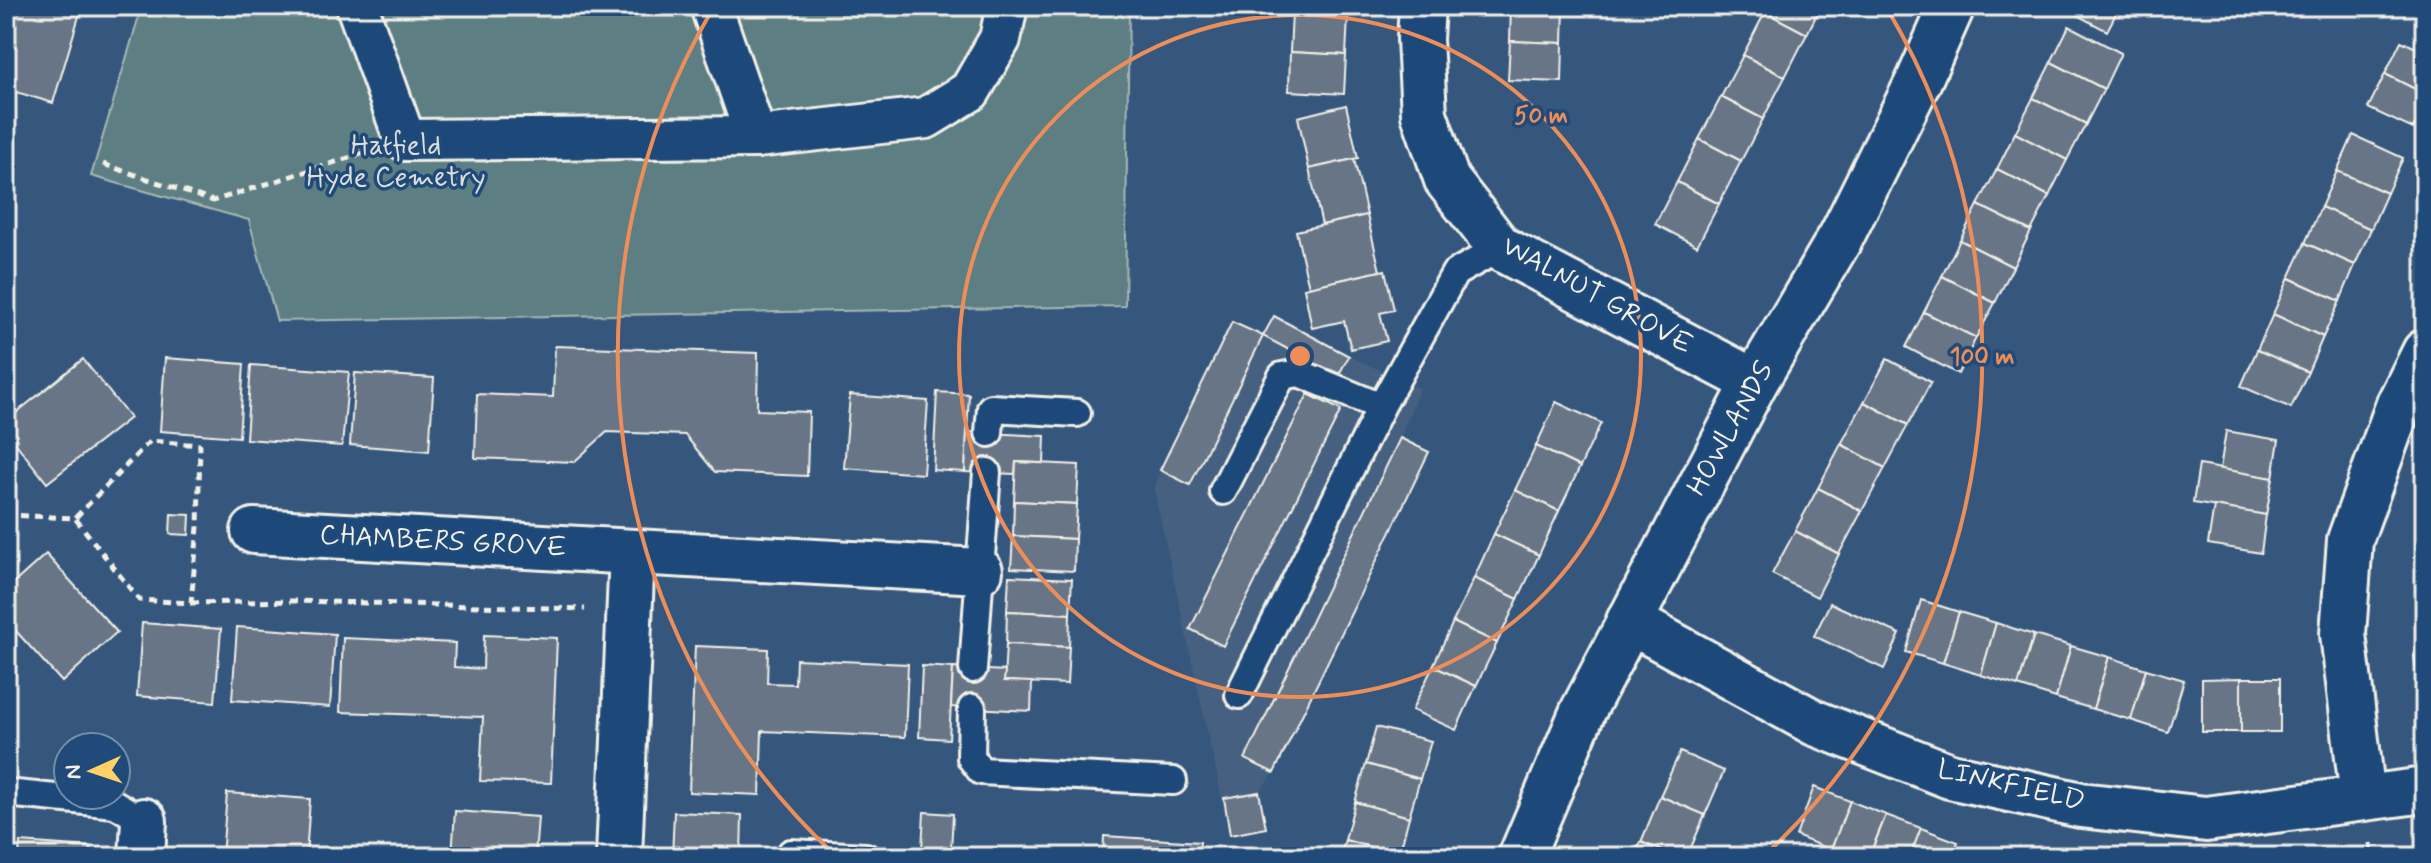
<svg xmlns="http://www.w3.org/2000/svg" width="2431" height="863" font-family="Mynerve,sans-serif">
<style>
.built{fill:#446080}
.green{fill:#5d7e82;stroke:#a8b8b5;stroke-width:2}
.building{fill:#677486;stroke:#f4f1e8;stroke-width:2}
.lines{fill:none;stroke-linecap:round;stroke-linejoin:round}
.service-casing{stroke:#f4f1e8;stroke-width:32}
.pedestrian-casing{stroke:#f4f1e8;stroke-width:46}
.minor-casing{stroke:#f4f1e8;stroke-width:50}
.tertiary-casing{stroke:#f4f1e8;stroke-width:50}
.path{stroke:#f4f1e8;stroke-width:5;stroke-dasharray:8 6;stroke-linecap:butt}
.service{stroke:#1f4a7a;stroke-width:26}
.pedestrian{stroke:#1f4a7a;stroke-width:40}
.minor{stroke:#1f4a7a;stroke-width:44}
.tertiary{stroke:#1f4a7a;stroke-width:44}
.ring{fill:none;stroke:#ec8e59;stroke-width:4}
.labels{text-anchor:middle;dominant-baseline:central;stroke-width:7;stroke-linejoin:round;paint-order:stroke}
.park-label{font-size:28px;fill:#dde0d9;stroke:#1f4a7a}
.street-label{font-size:28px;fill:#f4f1e8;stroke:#1f4a7a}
.centre{fill:#ec8e59;stroke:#1f4a7a;stroke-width:4}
.ring-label{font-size:24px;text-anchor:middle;font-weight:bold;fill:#ec8e59;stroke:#1f4a7a;stroke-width:7;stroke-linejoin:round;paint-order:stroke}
</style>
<rect width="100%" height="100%" fill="#35577e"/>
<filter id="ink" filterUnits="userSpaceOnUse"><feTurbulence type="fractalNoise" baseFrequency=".0125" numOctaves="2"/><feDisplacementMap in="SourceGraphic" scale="16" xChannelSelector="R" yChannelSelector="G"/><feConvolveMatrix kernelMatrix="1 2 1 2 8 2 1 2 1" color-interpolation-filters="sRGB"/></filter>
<g filter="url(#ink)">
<polygon class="built" points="1274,316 1349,356 1420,388 1400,438 1429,452 1274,773 1259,792 1266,828 1230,835 1154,490 1160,470 1232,322 1263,336"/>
<polygon class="green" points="142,6 1129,6 1125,306 277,321 249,220 91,176"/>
<g class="building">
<polygon points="6,6 82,6 53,103 6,89"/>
<polygon points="1293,6 1349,6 1348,16 1292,13"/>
<polygon points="1511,6 1564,6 1563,43 1510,41"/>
<polygon points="1768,6 1821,6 1807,34 1765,12"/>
<polygon points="2060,6 2120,6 2107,31"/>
<polygon points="1765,12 1807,34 1785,77 1743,55"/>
<polygon points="1292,13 1348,16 1346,55 1290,52"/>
<polygon points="2069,26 2121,53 2104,89 2051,62"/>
<polygon points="1510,41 1563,43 1562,82 1508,80"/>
<polygon points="2401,41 2425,52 2425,94 2385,74"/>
<polygon points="1290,52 1346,55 1344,94 1289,91"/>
<polygon points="1743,55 1785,77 1763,119 1721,97"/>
<polygon points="2051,62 2104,89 2086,124 2033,98"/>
<polygon points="2385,74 2425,94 2425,104 2413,129 2368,108"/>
<polygon points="1721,97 1763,119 1741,161 1699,139"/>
<polygon points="2033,98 2086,124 2067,160 2015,133"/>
<polygon points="1346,105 1358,158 1309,169 1298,117"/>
<polygon points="2015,133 2067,160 2049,196 1997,169"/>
<polygon points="2353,135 2403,158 2387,193 2337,171"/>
<polygon points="1699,139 1741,161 1719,204 1677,182"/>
<polygon points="1354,159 1367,215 1322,225 1309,169"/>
<polygon points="1997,169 2049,196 2031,231 1978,205"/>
<polygon points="2337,171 2387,193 2371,229 2321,207"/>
<polygon points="1677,182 1719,204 1697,246 1655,224"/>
<polygon points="1978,205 2031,231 2013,267 1960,240"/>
<polygon points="2321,207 2371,229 2355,265 2305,243"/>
<polygon points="1367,215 1380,271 1309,287 1296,231"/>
<polygon points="1960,240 2013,267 1995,303 1942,276"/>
<polygon points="2305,243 2355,265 2340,301 2289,278"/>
<polygon points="1385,270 1394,310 1380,313 1387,341 1351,349 1344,321 1312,328 1304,288"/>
<polygon points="1942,276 1995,303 1976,338 1924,312"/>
<polygon points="2289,278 2340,301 2323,337 2273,314"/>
<polygon points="1924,312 1976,338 1958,374 1906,347"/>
<polygon points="2273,314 2323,337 2308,372 2257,350"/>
<polygon points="1274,316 1349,356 1338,376 1263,336"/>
<polygon points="1232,322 1263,336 1190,485 1160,470"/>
<polygon points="555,346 758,353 757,410 809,412 807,476 715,472 685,435 607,432 574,462 475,458 477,394 553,397"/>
<polygon points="2257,350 2308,372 2291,408 2241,386"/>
<polygon points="165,358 244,364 239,437 160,431"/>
<polygon points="83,359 130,418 47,483 6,431 6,421"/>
<polygon points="1887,359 1931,382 1908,425 1864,402"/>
<polygon points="251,365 349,372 342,446 246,439"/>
<polygon points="355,373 434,378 429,451 350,445"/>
<polygon points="937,392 969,394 965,472 933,470"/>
<polygon points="1308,394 1341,410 1223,646 1190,629"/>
<polygon points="850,395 928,401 923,474 844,468"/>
<polygon points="1556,402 1601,423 1580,467 1536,446"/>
<polygon points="1864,402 1908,425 1885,468 1841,444"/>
<polygon points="2226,431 2279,440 2273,478 2220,469"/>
<polygon points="967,432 1045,436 1044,463 1016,462 1015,474 965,472"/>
<polygon points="1400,438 1429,452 1274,773 1245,759"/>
<polygon points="1841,444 1885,468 1862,511 1818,488"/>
<polygon points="1536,446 1580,467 1559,511 1515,490"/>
<polygon points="1016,462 1079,465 1077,504 1014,501"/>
<polygon points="2199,465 2273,478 2266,515 2193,503"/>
<polygon points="1818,488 1862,511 1839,554 1795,531"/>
<polygon points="1515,490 1559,511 1539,555 1494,534"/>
<polygon points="1014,501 1077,504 1075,539 1013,536"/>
<polygon points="2214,506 2266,515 2261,553 2208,544"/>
<polygon points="171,514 190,515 189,535 170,534"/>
<polygon points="1795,531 1839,554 1817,597 1772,574"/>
<polygon points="1494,534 1539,555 1518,599 1474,578"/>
<polygon points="1013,536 1075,539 1074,571 1011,568"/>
<polygon points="46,554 117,632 62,682 6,620 6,590"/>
<polygon points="1009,576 1072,579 1070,614 1007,611"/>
<polygon points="1474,578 1518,599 1497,643 1453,622"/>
<polygon points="1921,600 1959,612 1943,663 1906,652"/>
<polygon points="1830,603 1900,634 1884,669 1814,636"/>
<polygon points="1007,611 1070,614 1069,647 1006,644"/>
<polygon points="1959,612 1996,623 1981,675 1943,663"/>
<polygon points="1453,622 1497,643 1476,686 1433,666"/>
<polygon points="142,623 221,629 215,702 137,696"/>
<polygon points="1996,623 2034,635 2018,686 1981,675"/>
<polygon points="237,627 335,634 330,707 232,700"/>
<polygon points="484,635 557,638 551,783 480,781 483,717 340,712 343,638 455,643 454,667 483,669"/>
<polygon points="2034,635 2071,646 2056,698 2018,686"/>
<polygon points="1006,644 1069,647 1067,684 1004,681"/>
<polygon points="695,646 768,649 767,683 795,684 796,659 908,664 905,737 762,731 760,795 689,792"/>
<polygon points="2071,646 2109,657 2093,709 2056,698"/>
<polygon points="2425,654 2425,710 2423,710 2414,656"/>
<polygon points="2109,657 2146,669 2131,720 2093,709"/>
<polygon points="922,666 953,668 949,739 919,737"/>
<polygon points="1433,666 1476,686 1456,730 1412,710"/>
<polygon points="953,668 1005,671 1004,681 1032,682 1031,711 951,707"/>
<polygon points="2146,669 2184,680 2168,732 2131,720"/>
<polygon points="2241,678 2241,732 2202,732 2202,679"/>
<rect x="2241" y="678" width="39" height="54"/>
<polygon points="1376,727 1431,741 1420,779 1366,764"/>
<polygon points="1680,752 1724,771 1705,815 1660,796"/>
<polygon points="1366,764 1420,779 1409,817 1355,802"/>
<polygon points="1814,787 1850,801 1831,850 1796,836"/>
<polygon points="1259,792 1266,828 1230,835 1224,798"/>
<polygon points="227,793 310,799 306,857 222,857"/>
<polygon points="1660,796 1705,815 1687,857 1677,857 1641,842"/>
<polygon points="1850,801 1886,815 1869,857 1850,857 1831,850"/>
<polygon points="1355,802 1409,817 1399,855 1345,840"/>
<polygon points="455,811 538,817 535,857 452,857"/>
<polygon points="674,812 742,815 741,857 672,857"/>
<polygon points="924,812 953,814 951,851 922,850"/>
<polygon points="1886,815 1921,828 1910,857 1869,857"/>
<polygon points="1921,828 1958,842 1952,857 1910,857"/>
<polygon points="1104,836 1200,842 1199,857 1103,857"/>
<polygon points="1345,840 1399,855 1399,857 1340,857"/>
<polygon points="20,842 90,847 89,857 19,857"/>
<polygon points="1641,842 1677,857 1634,857"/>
</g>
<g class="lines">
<defs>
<g id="service">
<polyline points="989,433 991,408 1077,413"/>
<polyline points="1223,491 1282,376 1299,373 1381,407"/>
<polyline points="973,669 987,472"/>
<polyline points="1239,695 1381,407 1455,273 1500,248"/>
<polyline points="972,708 971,758 981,771 1173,781"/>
<polyline points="6,793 115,804 144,821"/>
<polyline points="791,853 866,857"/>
</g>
<g id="pedestrian">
<polyline points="357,6 405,140 756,137 926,118 970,91 1000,39 1007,6"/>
<polyline points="711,6 756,137"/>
</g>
<g id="minor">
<polyline points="1422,6 1420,39 1424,114 1447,180 1500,248 1755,382"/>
<polyline points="254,531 980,571"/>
<polyline points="1629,621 1815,723 1950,776 2081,805 2206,819 2425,790"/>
<polyline points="2363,798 2343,634 2350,540 2399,404 2425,352"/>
<polyline points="142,857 144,821"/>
<polyline points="619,857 632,552"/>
</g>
<polyline id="tertiary" points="1521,857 1583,711 1755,382 1842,235 1920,78 1952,6"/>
</defs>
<use href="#service" class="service-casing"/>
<use href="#pedestrian" class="pedestrian-casing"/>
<use href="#minor" class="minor-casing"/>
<use href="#tertiary" class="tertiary-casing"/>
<g class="path">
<polyline points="103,164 213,201 364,153"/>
<polyline points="6,515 75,518 150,441 200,445 198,527 191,603 139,600 75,518"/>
<polyline points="191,603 295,601 585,609"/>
<polyline points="2370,843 2372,857"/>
</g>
<use href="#service" class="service"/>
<use href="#pedestrian" class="pedestrian"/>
<use href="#minor" class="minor"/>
<use href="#tertiary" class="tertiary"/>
</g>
</g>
<g class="ring">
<circle cx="1300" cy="356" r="341"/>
<path d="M835 855A682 682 0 0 1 712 10M1888 10A682 682 0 0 1 1765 855"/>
</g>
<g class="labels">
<g class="park-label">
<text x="396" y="146">Hatfield<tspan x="396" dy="32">Hyde Cemetry</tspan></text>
</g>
<g class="street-label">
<text transform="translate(1597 296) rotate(29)">WALNUT GROVE</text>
<text transform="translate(1731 429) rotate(-61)">HOWLANDS</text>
<text transform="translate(443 542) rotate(3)">CHAMBERS GROVE</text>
<text transform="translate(2011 786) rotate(13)">LINKFIELD</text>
</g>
</g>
<circle cx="1300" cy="356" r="12" class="centre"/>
<g class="ring-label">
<text x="1541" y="123">50 m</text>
<text x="1982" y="364">100 m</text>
</g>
<rect width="2431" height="863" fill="none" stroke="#1f4a7a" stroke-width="32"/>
<rect x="16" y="16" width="2399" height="831" fill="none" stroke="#f4f1e8" stroke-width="3" filter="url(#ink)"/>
<g transform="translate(92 771) rotate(267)"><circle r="38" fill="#1f4a7a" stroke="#748da6" stroke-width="2"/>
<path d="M0-6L14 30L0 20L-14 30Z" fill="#ffd166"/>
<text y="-12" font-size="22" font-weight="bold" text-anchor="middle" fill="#f4f1e8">N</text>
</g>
</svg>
